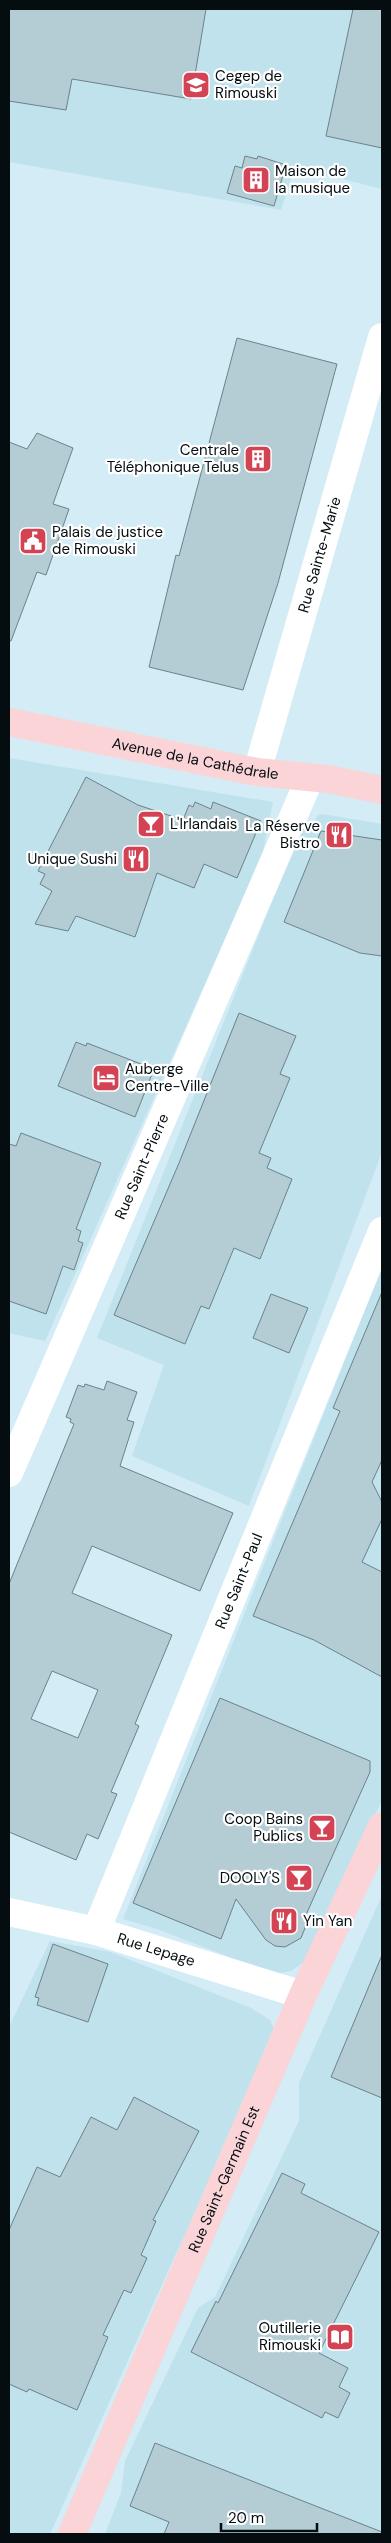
<svg xmlns="http://www.w3.org/2000/svg" width="391" height="2543" font-family="'DM Sans',sans-serif">
<style>
.built{fill:#c0e2ed}
.building{fill:#b4cdd5;stroke:#6b828a;fill-rule:evenodd}
.lines{fill:none;stroke-linecap:round;stroke-linejoin:round}
.street{stroke:#fff;stroke-width:28}
.secondary{stroke:#fbd4d7;stroke-width:28}
.labels{text-anchor:middle;dominant-baseline:central;stroke-width:4.5;stroke-linejoin:round;paint-order:stroke}
.poi-label{font-size:15px;fill:#050d10;stroke:#fff;text-anchor:start}
.street-label{font-size:15px;fill:#050d10;stroke:#fff}
</style>
<rect width="100%" height="100%" fill="#d3ecf5"/>
<g class="built">
<polygon points="9,9 382,9 382,189 295,167 281,210 9,162"/>
<polygon points="9,758 273,802 262,856 45,1341 9,1333"/>
<polygon points="322,814 382,824 382,1152 249,1506 132,1456 164,1365 97,1338 304,822 313,825 317,816"/>
<polygon points="382,1267 382,1800 324,1928 304,1962 291,1971 279,1973 253,1966 157,1929 123,1919"/>
<polygon points="382,1895 382,2534 105,2534 121,2493 125,2461 198,2308 215,2297 299,2121 299,2083"/>
<polygon points="50,1941 110,1952 251,2008 270,2020 279,2041 263,2079 178,2249 50,2534 9,2534 9,2027"/>
</g>
<g class="building">
<polygon points="9,9 206,9 191,99 72,79 66,110 9,101"/>
<polygon points="353,9 382,9 382,148 326,136"/>
<polygon points="245,156 257,159 258,156 286,165 274,206 227,193 235,166 242,168"/>
<polygon points="237,338 337,364 278,583 243,690 149,667 176,555 179,556"/>
<polygon points="37,433 73,448 53,504 69,509 46,575 37,572 11,641 9,641 9,442 27,449"/>
<polygon points="86,777 138,805 183,820 189,805 193,807 195,802 211,809 213,802 261,821 237,878 204,864 194,888 157,873 135,937 76,916 68,931 35,924 52,891 40,884 45,874 38,871"/>
<polygon points="321,831 382,840 382,956 360,953 284,922"/>
<polygon points="239,1013 296,1036 280,1074 290,1078 259,1153 271,1158 267,1168 292,1179 260,1259 234,1248 209,1309 201,1306 185,1344 114,1315 179,1163"/>
<polygon points="76,1042 86,1046 87,1043 154,1069 135,1117 58,1086"/>
<polygon points="21,1133 101,1163 76,1229 81,1231 78,1241 83,1243 74,1270 63,1266 46,1314 9,1301 9,1144 16,1146"/>
<polygon points="382,1292 382,1460 372,1482 382,1502 382,1519 362,1562 382,1572 382,1677 314,1640 253,1616 340,1411 333,1408"/>
<polygon points="271,1294 308,1308 289,1353 253,1338"/>
<path d="M107,1381L137,1392L127,1420L134,1422L120,1466L233,1513L200,1591L92,1546L72,1593L172,1635L135,1724L139,1726L111,1792L117,1794L98,1839L87,1834L76,1860L9,1832V1584L74,1424L70,1422L71,1419L66,1417L78,1385L84,1387L85,1384L104,1390ZM52,1671L98,1690L78,1738L31,1719Z"/>
<polygon points="220,1698 370,1761 370,1772 305,1917 305,1928 301,1938 285,1947 275,1946 266,1940 236,1899 221,1939 133,1903"/>
<polygon points="53,1944 108,1964 88,2022 37,2005 39,1998 35,1997"/>
<polygon points="382,1955 382,2098 331,2077"/>
<polygon points="134,2097 199,2131 153,2220 156,2221 141,2255 147,2258 131,2293 124,2290 103,2335 108,2337 77,2410 29,2389 27,2392 9,2384 9,2230 37,2167 60,2177 91,2117 117,2130"/>
<polygon points="282,2173 305,2184 301,2193 379,2232 319,2353 348,2368 339,2387 350,2393 338,2418 325,2412 322,2418 191,2352 216,2301 218,2303"/>
<polygon points="155,2443 382,2532 382,2534 164,2534 169,2522 130,2506"/>
</g>
<g class="lines">
<g class="street">
<path id="s1" d="M257,772L382,337"/>
<path id="s2" d="M9,1473L310,778"/>
<path id="s3" d="M9,1912L96,1931L303,1995"/>
<path id="s4" d="M96,1931L382,1231"/>
</g>
<g class="secondary">
<path id="s5" d="M9,722L257,772L328,779L382,790"/>
<path id="s6" d="M72,2534L303,1995L382,1826"/>
</g>
</g>
<defs>
<symbol id="university-square" viewBox="-11 -11 22 22"><rect x="-9" y="-9" width="18" height="18" rx="4" fill="#d34354" stroke="#fff"/><path d="M0-5L7-2L0 1L-7-2ZM-4 1L0 2.5L4 1V4Q0 6-4 4Z" fill="#fff"/></symbol>
<symbol id="building-square" viewBox="-11 -11 22 22"><rect x="-9" y="-9" width="18" height="18" rx="4" fill="#d34354" stroke="#fff"/><path d="M-4-6H4V6H1V3H-1V6H-4ZM-2.5-4.3h1.7v1.8h-1.7ZM.8-4.3h1.7v1.8H.8ZM-2.5-1h1.7V.8h-1.7ZM.8-1h1.7V.8H.8Z" fill="#fff"/></symbol>
<symbol id="civic-square" viewBox="-11 -11 22 22"><rect x="-9" y="-9" width="18" height="18" rx="4" fill="#d34354" stroke="#fff"/><path d="M-.6-6.5H3V-4.5H.6V-3L4-1V1h2V6H-6V1h2V-1L-.6-3ZM-1.2 2.5V6h2.4V2.5Z" fill="#fff"/></symbol>
<symbol id="bar-square" viewBox="-11 -11 22 22"><rect x="-9" y="-9" width="18" height="18" rx="4" fill="#d34354" stroke="#fff"/><path d="M-6-5H6L.8 .8V4.5H3.5V6h-7V4.5H-.8V.8Z" fill="#fff"/></symbol>
<symbol id="restaurant-square" viewBox="-11 -11 22 22"><rect x="-9" y="-9" width="18" height="18" rx="4" fill="#d34354" stroke="#fff"/><path d="M-5-6h1v4h1v-4h1v4h1v-4h1v5L-1.5 .5V6h-2V.5L-5-1ZM5-6V6H3V1.5H1.5Q1.5-4 5-6Z" fill="#fff"/></symbol>
<symbol id="hotel-square" viewBox="-11 -11 22 22"><rect x="-9" y="-9" width="18" height="18" rx="4" fill="#d34354" stroke="#fff"/><path d="M-6-4.5h1.5V1H6V5H4.5V3h-9V5H-6ZM-4 0a1.8 1.8 0 1 1 3.6 0ZM.5 0V-2.5h3Q6-2.5 6 0Z" fill="#fff"/></symbol>
<symbol id="library-square" viewBox="-11 -11 22 22"><rect x="-9" y="-9" width="18" height="18" rx="4" fill="#d34354" stroke="#fff"/><path d="M-6-4Q-3-5.5-.7-3.5V5Q-3 3-6 4ZM6-4Q3-5.5 .7-3.5V5Q3 3 6 4Z" fill="#fff"/></symbol>
</defs>
<g fill-rule="evenodd">
<use href="#university-square" x="180" y="69" width="32" height="32"/>
<use href="#building-square" x="240" y="164" width="32" height="32"/>
<use href="#building-square" x="242" y="443" width="32" height="32"/>
<use href="#civic-square" x="17" y="525" width="32" height="32"/>
<use href="#bar-square" x="135" y="808" width="32" height="32"/>
<use href="#restaurant-square" x="323" y="819" width="32" height="32"/>
<use href="#restaurant-square" x="120" y="843" width="32" height="32"/>
<use href="#hotel-square" x="90" y="1062" width="32" height="32"/>
<use href="#bar-square" x="306" y="1812" width="32" height="32"/>
<use href="#bar-square" x="283" y="1862" width="32" height="32"/>
<use href="#restaurant-square" x="268" y="1905" width="32" height="32"/>
<use href="#library-square" x="324" y="2321" width="32" height="32"/>
</g>
<g class="labels">
<g class="poi-label">
<text x="215" y="76">Cegep de<tspan x="215" dy="17">Rimouski</tspan></text>
<text x="275" y="171">Maison de<tspan x="275" dy="17">la musique</tspan></text>
<text x="239" y="450" text-anchor="end">Centrale<tspan x="239" dy="17">Téléphonique Telus</tspan></text>
<text x="52" y="532">Palais de justice<tspan x="52" dy="17">de Rimouski</tspan></text>
<text x="170" y="824">L'Irlandais</text>
<text x="320" y="826" text-anchor="end">La Réserve<tspan x="320" dy="17">Bistro</tspan></text>
<text x="117" y="859" text-anchor="end">Unique Sushi</text>
<text x="125" y="1069">Auberge<tspan x="125" dy="17">Centre-Ville</tspan></text>
<text x="303" y="1819" text-anchor="end">Coop Bains<tspan x="303" dy="17">Publics</tspan></text>
<text x="280" y="1878" text-anchor="end">DOOLY'S</text>
<text x="303" y="1921">Yin Yan</text>
<text x="321" y="2328" text-anchor="end">Outillerie<tspan x="321" dy="17">Rimouski</tspan></text>
</g>
<g class="street-label">
<text stroke="none"><textPath href="#s1" startOffset="226">Rue Sainte-Marie</textPath></text>
<text stroke="none"><textPath href="#s5" startOffset="190">Avenue de la Cathédrale</textPath></text>
<text stroke="none"><textPath href="#s2" startOffset="334">Rue Saint-Pierre</textPath></text>
<text stroke="none"><textPath href="#s4" startOffset="378">Rue Saint-Paul</textPath></text>
<text stroke="none"><textPath href="#s3" startOffset="152">Rue Lepage</textPath></text>
<text stroke="none"><textPath href="#s6" startOffset="386">Rue Saint-Germain Est</textPath></text>
</g>
</g>
<rect width="391" height="2543" fill="none" stroke="#050d10" stroke-width="20"/>
<path d="M221 2523v8h96v-8" fill="none" stroke="#050d10" stroke-width="2.5"/>
<text x="228" y="2523" font-size="15" fill="#050d10" stroke="#ffffff" stroke-width="4" paint-order="stroke">20 m</text>
</svg>
